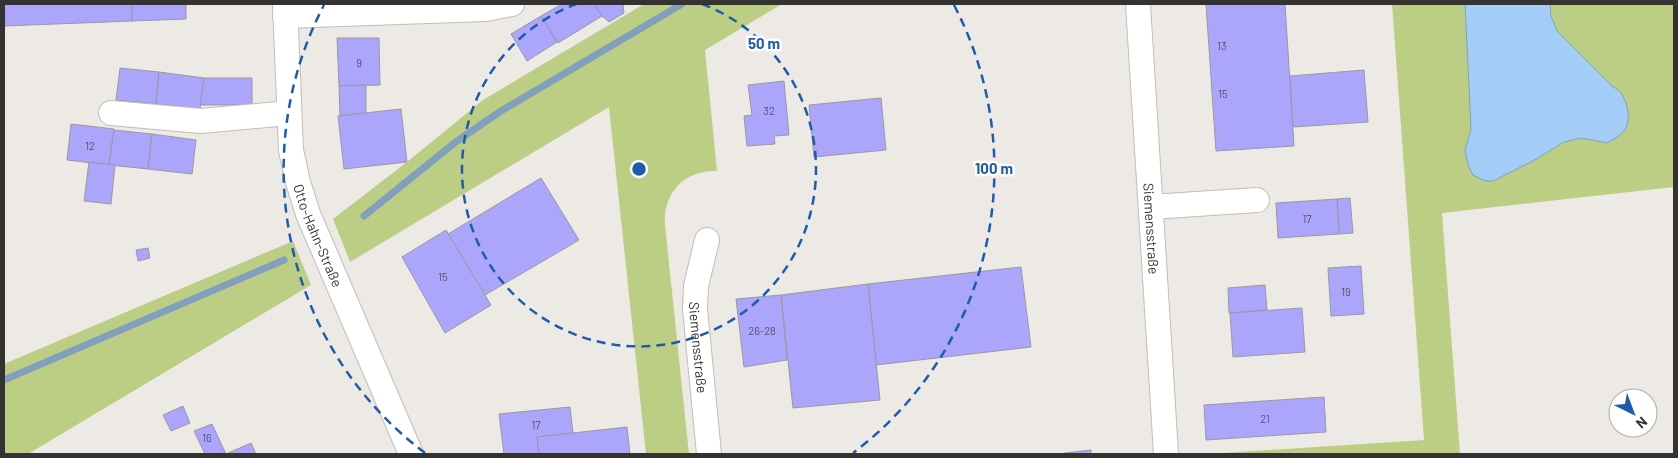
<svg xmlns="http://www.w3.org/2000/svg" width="1678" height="458" font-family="Barlow,sans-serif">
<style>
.green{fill:#bcce84}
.water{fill:#a3cdf6;stroke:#829fbb}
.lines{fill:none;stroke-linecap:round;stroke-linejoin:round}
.stream{stroke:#829fbb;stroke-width:7}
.building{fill:#aba6fc;stroke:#99999f}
.minor-casing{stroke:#c1beb9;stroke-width:26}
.minor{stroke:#fff;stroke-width:24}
.ring{fill:none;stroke:#1d5cad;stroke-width:2.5;stroke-dasharray:9 6}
.labels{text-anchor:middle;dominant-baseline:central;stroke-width:5;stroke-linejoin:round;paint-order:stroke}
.number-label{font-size:11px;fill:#525064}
.street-label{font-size:14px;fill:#343331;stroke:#fff}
.centre{fill:#1d5cad;stroke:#fff;stroke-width:2.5}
.ring-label{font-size:15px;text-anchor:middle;font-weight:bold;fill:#1d5cad;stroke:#fff;stroke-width:5;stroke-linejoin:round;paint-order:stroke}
</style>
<rect width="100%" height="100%" fill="#edeae5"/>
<g class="green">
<path d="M644,4H782L705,50L717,171C684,170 663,193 665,225L689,454H646L609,107L350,262L333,219L407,162L483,100Z"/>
<polygon points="1392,4 1465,4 1471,129 1465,150 1533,161 1564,142 1581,138 1607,143 1621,92 1612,86 1557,31 1551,16 1550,4 1674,4 1674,187 1442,213 1460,454 1207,454 1424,440"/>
<polygon points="293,241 311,285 28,454 4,454 4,364"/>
</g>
<path class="water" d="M1465,4H1550L1551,16L1557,31L1612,86C1615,88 1619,90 1621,93C1627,102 1631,118 1626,128C1622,135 1614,139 1607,143L1581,138L1564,142L1533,161L1493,181H1485L1473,175L1468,165L1465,150L1471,129Z"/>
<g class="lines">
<g class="stream">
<polyline points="364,216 457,141 501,111 682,4"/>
<polyline points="4,380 284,260"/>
</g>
</g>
<g class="building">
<polygon points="4,4 132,4 132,21 4,26"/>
<polygon points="132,4 186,4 186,19 132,21"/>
<polygon points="562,4 594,4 602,16 558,43 541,16"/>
<polygon points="594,4 623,4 624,13 609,22 602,16"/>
<polygon points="1206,4 1285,4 1294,146 1216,151"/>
<polygon points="541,16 557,42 527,61 511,34"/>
<polygon points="337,38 379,38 380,85 339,86"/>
<polygon points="120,68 159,72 156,104 116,100"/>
<polygon points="1364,70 1368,122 1293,127 1290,76"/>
<polygon points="159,72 204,78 200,109 156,104"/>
<polygon points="204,78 252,78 252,105 200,105"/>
<polygon points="784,81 789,135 774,136 775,144 747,146 744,116 752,115 748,85"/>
<polygon points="366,85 366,113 340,116 339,86"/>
<polygon points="881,98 886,150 814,157 809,105"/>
<polygon points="401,109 407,162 344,169 338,116"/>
<polygon points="71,124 114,129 109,165 67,160"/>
<polygon points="114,130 152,134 148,169 109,165"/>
<polygon points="152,134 196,140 192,174 148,169"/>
<polygon points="89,162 115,165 111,204 84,201"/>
<polygon points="541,178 579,240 485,295 448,234"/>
<polygon points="1350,198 1353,233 1339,234 1337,199"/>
<polygon points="1337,199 1339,234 1278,238 1276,203"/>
<polygon points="446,230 491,305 445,333 402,257"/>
<polygon points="148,248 150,258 138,261 136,250"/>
<polygon points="1361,266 1364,314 1331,316 1328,268"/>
<polygon points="1021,267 1031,347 876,365 868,284"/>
<polygon points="868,284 880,400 793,408 781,295"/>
<polygon points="1265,285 1267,310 1229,313 1228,288"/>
<polygon points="781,295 787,360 744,367 736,299"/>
<polygon points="1302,308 1305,352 1233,357 1230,313"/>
<polygon points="1324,397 1326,432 1206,440 1204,405"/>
<polygon points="183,406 190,423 171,431 163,415"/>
<polygon points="570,407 573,433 537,437 539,454 504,454 499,414"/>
<polygon points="212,424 226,454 251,443 256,454 205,454 194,431"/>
<polygon points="627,427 630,454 539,454 537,437"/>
<polygon points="1091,450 1091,454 1057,454"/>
</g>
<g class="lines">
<defs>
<g id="minor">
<path id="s1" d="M285,4L291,150L298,182L308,214L411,454"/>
<path id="s2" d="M1138,4L1166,454"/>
<polyline points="285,16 486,9 512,4"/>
<polyline points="111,113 201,121 289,113"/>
<polyline points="1151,207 1257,200"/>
<path id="s3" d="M707,240L696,286L695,309L709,454"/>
</g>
</defs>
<use href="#minor" class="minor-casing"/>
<use href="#minor" class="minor"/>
</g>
<g class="ring">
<path d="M702 4A177 177 0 1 1 576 4"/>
<path d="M425 453A355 355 0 0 1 324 5M954 5A355 355 0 0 1 853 453"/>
</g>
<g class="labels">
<g class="number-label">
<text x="1222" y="45">13</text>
<text x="359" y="62">9</text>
<text x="1223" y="93">15</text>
<text x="769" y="110">32</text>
<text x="90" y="145">12</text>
<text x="1307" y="218">17</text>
<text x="443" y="276">15</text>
<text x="1346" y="291">19</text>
<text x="762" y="330">26-28</text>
<text x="1265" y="418">21</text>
<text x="536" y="424">17</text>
<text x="207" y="437">16</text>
</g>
<g class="street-label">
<text stroke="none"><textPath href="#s2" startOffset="225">Siemensstraße</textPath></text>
<text stroke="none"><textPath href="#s1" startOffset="236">Otto-Hahn-Straße</textPath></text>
<text stroke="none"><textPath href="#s3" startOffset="109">Siemensstraße</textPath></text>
</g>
</g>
<circle cx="639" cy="169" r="8" class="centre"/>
<g class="ring-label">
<text x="764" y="49">50 m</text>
<text x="994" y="174">100 m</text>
</g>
<rect width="1678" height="458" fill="none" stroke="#343331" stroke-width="10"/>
<g transform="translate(1633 413) rotate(138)"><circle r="24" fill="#ffffff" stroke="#aeadad"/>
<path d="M0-4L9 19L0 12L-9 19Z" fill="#1d5cad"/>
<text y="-8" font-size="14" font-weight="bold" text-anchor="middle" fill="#343331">N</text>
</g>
</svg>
